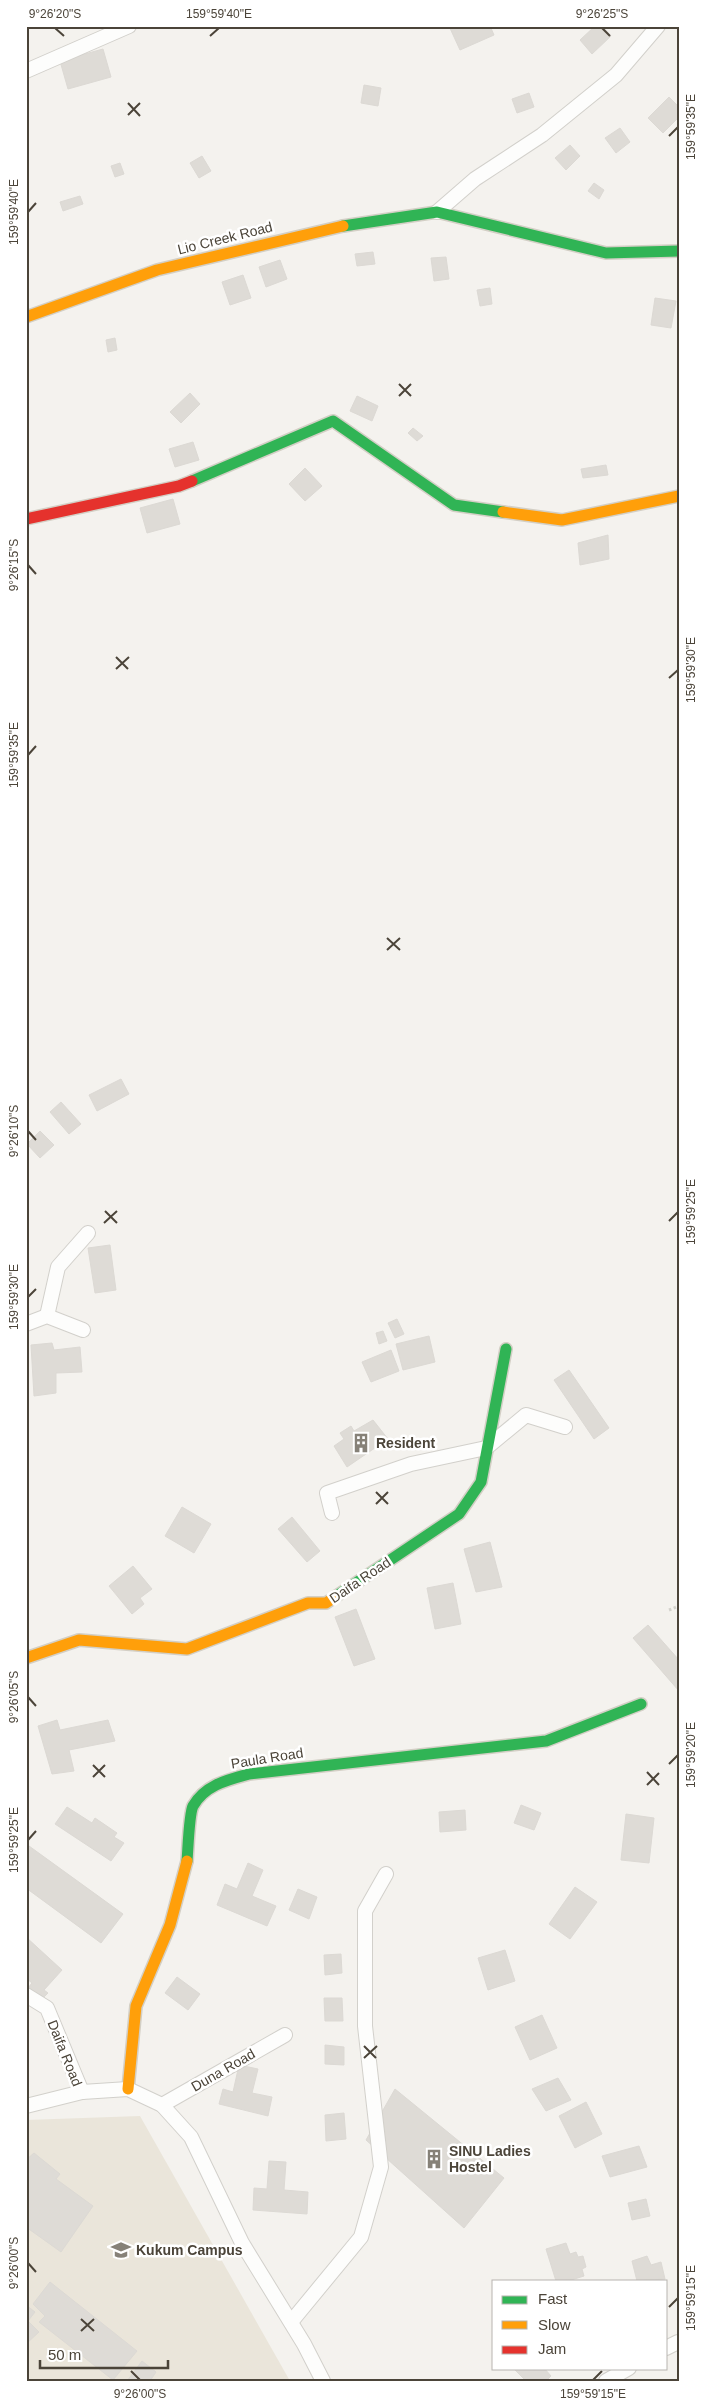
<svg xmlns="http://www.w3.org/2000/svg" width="705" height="2407" font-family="Arial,sans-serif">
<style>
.education{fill:#eae5da}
.building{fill:#dedbd6;stroke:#dcd9d4}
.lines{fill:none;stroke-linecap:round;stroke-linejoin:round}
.street-casing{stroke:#d2d0cb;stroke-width:16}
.fast-casing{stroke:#d3cfc5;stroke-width:14}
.slow-casing{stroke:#d3cfc5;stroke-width:14}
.jam-casing{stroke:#d3cfc5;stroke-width:14}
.path{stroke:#d3d2cc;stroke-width:3;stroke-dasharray:2.5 2.5;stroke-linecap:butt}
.street{stroke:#fdfdfc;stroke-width:14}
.fast{stroke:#30b455;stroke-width:11}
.slow{stroke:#ff9f0a;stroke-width:11}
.jam{stroke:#e5322d;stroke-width:11}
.ticks{fill:none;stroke:#4b4439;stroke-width:2}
.labels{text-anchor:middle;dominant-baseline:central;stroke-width:5;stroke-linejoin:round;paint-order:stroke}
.street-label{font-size:14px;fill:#4b4439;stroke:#fff}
.poi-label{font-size:14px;font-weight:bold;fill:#4b4439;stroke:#fff;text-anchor:start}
.neatline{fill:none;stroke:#4b4439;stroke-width:2}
.ticks-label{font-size:12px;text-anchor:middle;fill:#4b4439}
</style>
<rect width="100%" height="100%" fill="#f4f2ee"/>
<polygon class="education" points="140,2116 290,2381 26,2381 26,2120"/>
<g class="building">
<polygon points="449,26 490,26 494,35 460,50"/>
<polygon points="595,26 602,26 611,36 592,54 580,40"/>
<polygon points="103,49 111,77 68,89 60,61"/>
<polygon points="364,85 381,88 378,106 361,103"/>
<polygon points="529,93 534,107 517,113 512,99"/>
<polygon points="669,97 679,107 679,117 663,133 648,118"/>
<polygon points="620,128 630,142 616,153 605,138"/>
<polygon points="570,145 580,156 566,170 555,158"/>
<polygon points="202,156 211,171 199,178 190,163"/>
<polygon points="120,163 124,174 115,177 111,166"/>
<polygon points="594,183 604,190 599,199 588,191"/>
<polygon points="80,196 83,204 63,211 60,202"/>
<polygon points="373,252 375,264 357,266 355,254"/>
<polygon points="446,257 449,279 434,281 431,258"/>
<polygon points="280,260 287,279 266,287 259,267"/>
<polygon points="243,275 251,298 230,305 222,282"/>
<polygon points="490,288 492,304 480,306 477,290"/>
<polygon points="655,298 676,301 671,328 651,325"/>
<polygon points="115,338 117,350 108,352 106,340"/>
<polygon points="190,393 200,404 181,423 170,412"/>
<polygon points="357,396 378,406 372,421 350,411"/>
<polygon points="413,428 423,436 417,441 408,433"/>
<polygon points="193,442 199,460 175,467 169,449"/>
<polygon points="606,465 608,475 583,478 581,469"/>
<polygon points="305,468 322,486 305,501 289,484"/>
<polygon points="173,499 180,524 147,533 140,508"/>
<polygon points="608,535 609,559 580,565 578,543"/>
<polygon points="121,1079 129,1094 97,1111 89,1095"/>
<polygon points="61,1102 81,1124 69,1134 50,1112"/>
<polygon points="40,1131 54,1145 40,1158 27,1144"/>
<polygon points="110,1245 116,1290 95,1293 88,1248"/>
<polygon points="397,1319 404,1334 395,1338 388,1323"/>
<polygon points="383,1331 387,1341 379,1344 376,1333"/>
<polygon points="429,1336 435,1362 403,1370 396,1344"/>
<polygon points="52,1343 54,1350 80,1347 82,1372 56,1373 56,1393 34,1396 31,1345"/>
<polygon points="391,1350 399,1371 371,1382 362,1362"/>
<polygon points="569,1370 609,1428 594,1439 554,1380"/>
<polygon points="373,1420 388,1439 347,1467 334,1446 344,1439 340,1433 351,1426 354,1431"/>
<polygon points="182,1507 211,1524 194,1553 165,1536"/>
<polygon points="292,1517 320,1551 307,1562 278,1529"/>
<polygon points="490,1542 502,1587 476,1592 464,1549"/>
<polygon points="133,1566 152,1589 140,1598 144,1604 132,1614 109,1586"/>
<polygon points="453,1583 461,1624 435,1629 427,1588"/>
<polygon points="356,1609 375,1659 354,1666 335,1617"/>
<polygon points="648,1625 679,1660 679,1691 633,1638"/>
<polygon points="57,1720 60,1730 108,1720 115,1741 69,1750 74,1771 52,1774 38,1726"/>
<polygon points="521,1805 541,1813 534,1830 514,1823"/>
<polygon points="67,1807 92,1823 95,1818 117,1833 114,1837 124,1843 111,1861 55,1824"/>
<polygon points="465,1810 466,1830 440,1832 439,1812"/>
<polygon points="626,1814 654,1818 649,1863 621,1860"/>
<polygon points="29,1846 123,1914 101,1943 26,1888 26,1850"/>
<polygon points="248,1863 263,1870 252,1896 276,1906 267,1926 217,1905 225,1884 237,1889"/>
<polygon points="575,1887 597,1902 570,1939 549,1924"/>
<polygon points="298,1889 317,1897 309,1919 289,1910"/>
<polygon points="26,1937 62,1970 44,1990 48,1993 41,2000 28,1988 32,1983 26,1978"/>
<polygon points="505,1950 515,1981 488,1990 478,1958"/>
<polygon points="341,1954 342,1973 325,1975 324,1955"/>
<polygon points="177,1977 200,1994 188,2010 165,1993"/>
<polygon points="324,1998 342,1998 343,2021 325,2021"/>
<polygon points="542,2015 557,2048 530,2060 515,2027"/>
<polygon points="325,2045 344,2047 344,2065 325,2064"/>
<polygon points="239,2065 258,2069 252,2093 272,2097 268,2116 219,2104 223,2089 233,2092"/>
<polygon points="558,2078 571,2100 546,2111 532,2089"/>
<polygon points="395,2089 504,2178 464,2228 366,2140"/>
<polygon points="586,2102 602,2134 575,2148 559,2116"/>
<polygon points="344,2113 346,2139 326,2141 325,2115"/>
<polygon points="639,2146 647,2167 610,2177 602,2156"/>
<polygon points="34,2153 60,2174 56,2179 93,2206 61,2252 26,2227 26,2212 29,2207 26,2204 26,2160"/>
<polygon points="269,2161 286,2162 284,2190 308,2192 307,2214 253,2210 254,2188 267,2189"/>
<polygon points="646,2199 650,2216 632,2220 628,2203"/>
<polygon points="566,2243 570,2254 576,2252 578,2257 583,2256 586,2267 582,2269 584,2276 568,2281 556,2281 546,2249"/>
<polygon points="647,2256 651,2265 661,2262 665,2279 637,2281 632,2261"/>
<polygon points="50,2282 137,2351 113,2380 39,2322 45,2316 33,2304"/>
<polygon points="26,2305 35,2312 28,2321 39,2332 26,2344"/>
<polygon points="142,2361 156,2372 150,2381 127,2381"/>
<polygon points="513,2368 544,2368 551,2376 546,2381 526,2381"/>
</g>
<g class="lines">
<defs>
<g id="street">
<polyline points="26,71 129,26"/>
<polyline points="437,212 475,179 542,135 616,75 658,26"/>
<polyline points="47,1316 58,1267 88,1233"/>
<polyline points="26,1324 47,1316 83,1330"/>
<polyline points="332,1513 327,1493 411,1464 486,1448 526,1415 565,1427"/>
<polyline points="26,1995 47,2008 82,2092"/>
<polyline points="162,2105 285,2035"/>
<polyline points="26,2106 82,2092 128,2089 162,2105 191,2137 242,2243 304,2344 323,2381"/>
<polyline points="291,2322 361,2237 381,2167 365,2026 365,1911 386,1874"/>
<polyline points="666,2348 678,2342"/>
<polyline points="606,2381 629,2368"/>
</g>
<g id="fast">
<polyline points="343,226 437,212 606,253 679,251"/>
<polyline points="192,481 333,421 454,505 503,512"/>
<polyline points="335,1597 459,1514 481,1482 506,1349"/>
<path d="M187,1861C188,1850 189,1814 193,1806C205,1785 227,1780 249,1774L546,1741L641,1704"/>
</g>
<g id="slow">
<polyline points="26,317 157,270 343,226"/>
<polyline points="503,512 562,520 679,496"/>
<polyline points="26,1658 79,1640 187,1649 308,1603 326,1603 335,1597"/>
<polyline points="128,2089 136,2006 170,1925 187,1861"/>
</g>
<polyline id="jam" points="26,519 179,486 192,481"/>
</defs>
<use href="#street" class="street-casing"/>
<use href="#fast" class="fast-casing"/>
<use href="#slow" class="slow-casing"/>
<use href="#jam" class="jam-casing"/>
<polyline class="path" points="669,1610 679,1606"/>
<use href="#street" class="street"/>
<use href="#fast" class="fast"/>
<use href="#slow" class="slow"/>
<use href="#jam" class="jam"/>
</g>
<path class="ticks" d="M55,28L64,36M602,28L610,36M210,36L219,28M128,103L140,116M128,115L140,103M669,136L678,127M28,212L36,203M399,384L411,396M399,396L411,384M28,565L36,574M116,657L128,669M116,669L129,657M669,678L678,670M28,755L36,746M387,938L400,950M387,950L400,938M28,1131L36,1140M105,1211L117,1223M669,1221L678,1212M104,1223L117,1211M28,1297L36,1289M376,1492L388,1504M376,1504L388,1492M28,1697L36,1706M669,1764L678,1755M93,1765L105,1777M647,1772L659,1785M93,1777L105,1765M647,1785L659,1773M28,1840L36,1831M364,2046L376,2058M364,2058L377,2046M28,2263L36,2272M669,2307L678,2298M81,2319L94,2331M81,2331L94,2319M131,2371L140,2380M593,2380L602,2371"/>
<defs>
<symbol id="building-bare" viewBox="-9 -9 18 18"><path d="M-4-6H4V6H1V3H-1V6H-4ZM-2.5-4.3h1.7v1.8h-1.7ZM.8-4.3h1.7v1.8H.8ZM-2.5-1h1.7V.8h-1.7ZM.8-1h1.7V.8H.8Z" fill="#868178" stroke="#fff" stroke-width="2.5" paint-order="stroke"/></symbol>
<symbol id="university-bare" viewBox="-9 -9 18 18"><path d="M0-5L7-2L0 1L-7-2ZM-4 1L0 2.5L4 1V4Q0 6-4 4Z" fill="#868178" stroke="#fff" stroke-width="2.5" paint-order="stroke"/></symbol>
</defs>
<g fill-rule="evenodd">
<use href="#building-bare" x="347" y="1429" width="28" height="28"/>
<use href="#building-bare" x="420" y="2145" width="28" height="28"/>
<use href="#university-bare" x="107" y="2236" width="28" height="28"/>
</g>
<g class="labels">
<g class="street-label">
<text transform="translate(225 238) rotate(-14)">Lio Creek Road</text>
<text transform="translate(360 1580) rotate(-34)">Daifa Road</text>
<text transform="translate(267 1758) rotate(-9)">Paula Road</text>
<text transform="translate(65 2053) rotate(68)">Daifa Road</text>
<text transform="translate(223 2070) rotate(-30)">Duna Road</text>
</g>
<g class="poi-label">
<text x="376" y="1443">Resident</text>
<text x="449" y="2151">SINU Ladies<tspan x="449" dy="16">Hostel</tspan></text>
<text x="136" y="2250">Kukum Campus</text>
</g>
</g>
<rect width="705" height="2407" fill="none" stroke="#ffffff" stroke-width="55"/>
<rect x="492" y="2280" width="175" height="90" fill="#ffffff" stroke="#b7b4b0"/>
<rect x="502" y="2296" width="25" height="8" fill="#30b455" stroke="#b7b4b0"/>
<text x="538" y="2304" font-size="15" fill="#4b4439">Fast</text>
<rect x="502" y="2321" width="25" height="8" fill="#ff9f0a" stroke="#b7b4b0"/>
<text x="538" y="2330" font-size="15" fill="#4b4439">Slow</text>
<rect x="502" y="2346" width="25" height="8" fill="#e5322d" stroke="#b7b4b0"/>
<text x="538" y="2354" font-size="15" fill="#4b4439">Jam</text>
<path d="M40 2360v8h128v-8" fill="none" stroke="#4b4439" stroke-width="2.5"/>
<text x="48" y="2360" font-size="15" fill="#4b4439" stroke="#ffffff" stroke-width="4" paint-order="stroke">50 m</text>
<rect x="28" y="28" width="650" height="2352" class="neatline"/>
<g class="ticks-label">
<text x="55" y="18">9°26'20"S</text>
<text x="219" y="18">159°59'40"E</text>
<text x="602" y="18">9°26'25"S</text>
<text transform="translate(691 127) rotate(-90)" y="4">159°59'35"E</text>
<text transform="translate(14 212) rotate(-90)" y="4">159°59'40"E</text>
<text transform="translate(14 565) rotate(-90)" y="4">9°26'15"S</text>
<text transform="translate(691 670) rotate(-90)" y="4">159°59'30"E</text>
<text transform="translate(14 755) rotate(-90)" y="4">159°59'35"E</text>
<text transform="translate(14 1131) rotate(-90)" y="4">9°26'10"S</text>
<text transform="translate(691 1212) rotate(-90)" y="4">159°59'25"E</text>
<text transform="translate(14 1297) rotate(-90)" y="4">159°59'30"E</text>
<text transform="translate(14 1697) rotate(-90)" y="4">9°26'05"S</text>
<text transform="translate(691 1755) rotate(-90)" y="4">159°59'20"E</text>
<text transform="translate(14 1840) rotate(-90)" y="4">159°59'25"E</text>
<text transform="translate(14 2263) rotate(-90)" y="4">9°26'00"S</text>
<text transform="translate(691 2298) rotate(-90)" y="4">159°59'15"E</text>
<text x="140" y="2398">9°26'00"S</text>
<text x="593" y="2398">159°59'15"E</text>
</g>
</svg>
